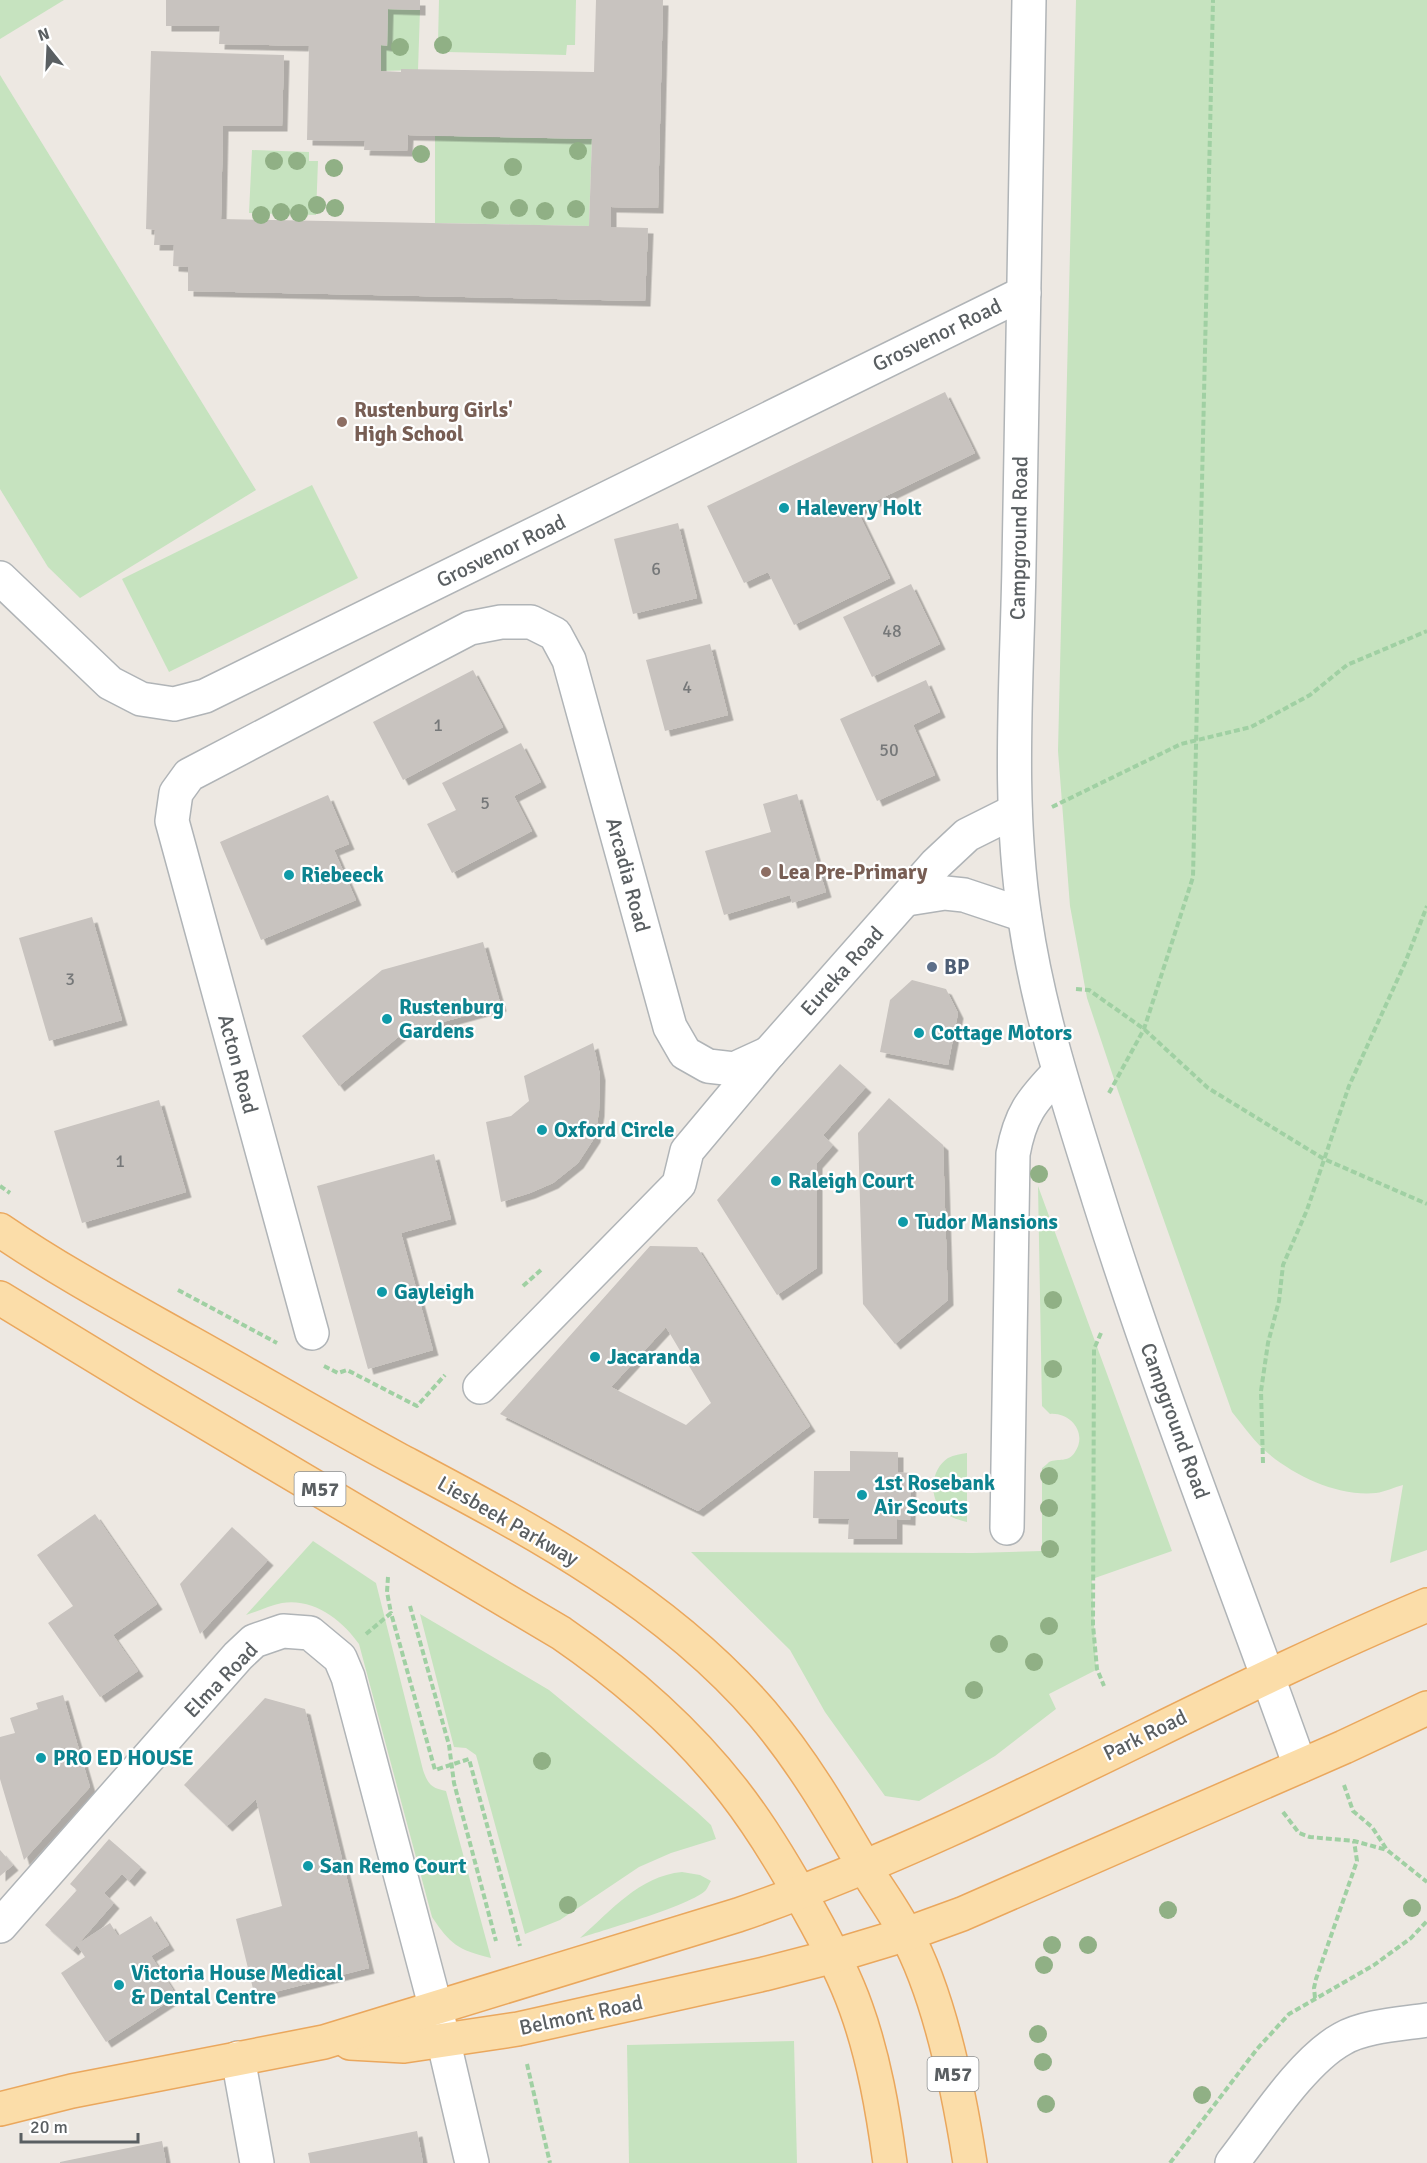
<svg xmlns="http://www.w3.org/2000/svg" width="1427" height="2163" font-family="Signika,sans-serif">
<style>
.green{fill:#c6e3bf}
.building{fill:#c8c3bf;fill-rule:evenodd;filter:url(#shadow)}
.lines{fill:none;stroke-linecap:round;stroke-linejoin:round}
.minor-casing{stroke:#b0b4b7;stroke-width:36}
.major-casing{stroke:#eaa75d;stroke-width:36}
.path{stroke:#a0d0a3;stroke-width:4;stroke-dasharray:6 3;stroke-linecap:butt}
.minor{stroke:#fff;stroke-width:33}
.major{stroke:#fbdda9;stroke-width:33}
.tree{fill:#90b085}
.education-dot{fill:#8d6e63;stroke:#fff;stroke-width:2}
.culture-dot{fill:#0f9aa8;stroke:#fff;stroke-width:2}
.service-dot{fill:#5c6f8a;stroke:#fff;stroke-width:2}
.labels{text-anchor:middle;dominant-baseline:central;stroke-width:4.5;stroke-linejoin:round;paint-order:stroke}
.number-label{font-size:18px;fill:#767879}
.shield{fill:#fff;stroke:#8c8f91;stroke-width:1.5}
.shield-label{font-size:20px;font-weight:bold;fill:#5a5f62}
.street-label{font-size:21px;fill:#5a5f62;stroke:#fff}
.education-label{font-size:21px;font-weight:bold;fill:#785e54;stroke:#fff;text-anchor:start}
.culture-label{font-size:21px;font-weight:bold;fill:#0d838f;stroke:#fff;text-anchor:start}
.service-label{font-size:21px;font-weight:bold;fill:#4e5e75;stroke:#fff;text-anchor:start}
</style>
<defs>
<filter id="shadow"><feDropShadow dx="5.5" dy="5.5" stdDeviation="0" flood-color="#0004"/></filter>
</defs>
<rect width="100%" height="100%" fill="#ede8e2"/>
<g class="green">
<polygon points="0,0 64,0 0,39"/>
<polygon points="439,0 576,0 575,45 567,45 566,55 447,52 447,42 438,42"/>
<path d="M1076,0H1427V1550L1390,1563L1403,1485C1394,1487 1385,1492 1376,1493C1337,1497 1290,1474 1262,1448C1251,1437 1242,1424 1232,1412L1118,1091L1087,998L1070,906L1058,751Z"/>
<polygon points="388,9 420,10 418,70 381,71 381,45 387,45"/>
<polygon points="0,75 256,490 80,598 48,567 0,489"/>
<polygon points="435,136 592,139 589,226 435,223"/>
<polygon points="252,150 309,152 309,161 318,161 316,215 249,213"/>
<polygon points="312,485 358,578 169,672 122,579"/>
<path d="M1038,1186L1172,1551L1092,1579L1096,1670L1049,1694L1056,1709L995,1756L919,1801L885,1796L825,1712L790,1650L691,1552L973,1553L1042,1551V1468C1043,1468 1049,1462 1049,1462C1059,1458 1068,1463 1075,1452C1088,1433 1070,1412 1050,1414L1042,1406Z"/>
<path d="M967,1453V1522C959,1520 952,1518 945,1513C928,1499 930,1470 948,1458C954,1455 961,1454 967,1453Z"/>
<path d="M313,1541L376,1583L423,1770C428,1784 431,1788 446,1791L491,1958C458,1950 450,1944 432,1917L359,1644C342,1620 314,1598 282,1603C270,1605 257,1612 246,1615Z"/>
<polygon points="420,1614 549,1690 697,1812 711,1825 716,1839 671,1853 639,1867 560,1920 525,1934 476,1755 466,1748 454,1747"/>
<path d="M682,1872L700,1875L711,1881C709,1884 708,1887 706,1890C692,1905 604,1930 580,1938C611,1911 639,1876 682,1872Z"/>
<polygon points="794,2041 797,2163 629,2163 627,2045"/>
</g>
<g class="building">
<polygon points="166,0 420,0 420,10 388,9 387,46 381,45 381,71 401,72 401,69 594,72 596,0 663,0 658,208 611,207 611,227 648,228 645,301 188,291 188,267 173,266 174,245 154,245 155,230 146,229 151,51 284,55 282,126 223,126 221,219 589,226 592,139 408,135 407,151 364,150 365,141 307,140 309,46 219,44 220,26 166,26"/>
<polygon points="945,392 975,453 857,510 890,578 794,625 768,572 744,583 707,506"/>
<polygon points="678,523 697,598 633,614 614,539"/>
<polygon points="911,584 940,644 872,677 843,617"/>
<polygon points="710,644 728,715 665,731 646,660"/>
<polygon points="473,670 503,727 403,780 373,722"/>
<polygon points="926,680 940,712 913,725 935,775 877,801 840,719"/>
<polygon points="521,743 541,782 514,796 532,831 452,873 427,824 456,810 442,783"/>
<polygon points="797,794 826,892 792,903 790,895 724,915 705,851 771,832 763,804"/>
<polygon points="328,795 349,844 334,850 356,900 261,940 220,842"/>
<polygon points="92,917 122,1020 49,1041 19,938"/>
<polygon points="483,942 501,1006 403,1033 339,1086 302,1036 382,970"/>
<polygon points="912,980 946,989 958,1013 948,1065 880,1052 890,1000"/>
<polygon points="593,1043 600,1075 599,1111 595,1137 578,1163 553,1183 530,1193 501,1202 486,1122 511,1116 529,1101 524,1076"/>
<polygon points="840,1064 866,1087 823,1135 833,1145 817,1163 817,1268 777,1295 717,1200"/>
<polygon points="889,1098 943,1145 948,1300 895,1344 863,1304 858,1133"/>
<polygon points="159,1100 186,1192 82,1223 54,1131"/>
<polygon points="434,1154 451,1219 401,1233 433,1350 368,1369 317,1186"/>
<path d="M650,1246L697,1247L810,1426L698,1511L500,1414ZM666,1327L711,1403L686,1425L611,1387Z"/>
<polygon points="850,1451 898,1452 898,1472 911,1473 910,1520 897,1519 897,1539 848,1539 849,1519 813,1518 814,1471 850,1471"/>
<polygon points="95,1514 157,1604 113,1635 138,1671 100,1697 48,1623 73,1606 37,1555"/>
<polygon points="232,1527 268,1560 200,1634 180,1584"/>
<polygon points="63,1695 90,1787 24,1860 0,1779 0,1737 15,1733 10,1718 38,1709 36,1703"/>
<polygon points="265,1698 305,1709 369,1968 255,1997 236,1919 282,1906 256,1799 227,1826 184,1785"/>
<polygon points="109,1839 141,1867 129,1881 122,1874 104,1893 114,1903 78,1944 110,1923 118,1936 151,1916 169,1945 151,1956 177,1996 106,2042 61,1973 85,1957 77,1945 73,1950 45,1925 77,1890 70,1884"/>
<polygon points="0,1850 13,1865 0,1876"/>
<polygon points="417,2131 423,2163 310,2163 308,2153"/>
<polygon points="162,2141 166,2163 60,2163 60,2162"/>
</g>
<g class="lines">
<defs>
<g id="minor">
<path d="M1029,0C1026,188 1022,376 1019,564C1017,682 1007,801 1025,919C1039,1015 1070,1107 1099,1200C1159,1391 1233,1578 1300,1766"/>
<polyline points="0,578 110,683 141,699 174,704 205,696 1024,293"/>
<polyline points="907,899 945,893 964,895 1024,915"/>
<polyline points="312,1333 172,821 176,793 189,775 470,628 501,622 531,622 555,634 569,660 670,1027 685,1053 708,1066 734,1069 769,1053"/>
<polyline points="480,1387 679,1184 687,1151 769,1053 936,864 967,835 1015,811"/>
<path d="M1007,1528L1013,1154C1020,1115 1031,1101 1059,1072"/>
<polyline points="0,1926 238,1656 254,1641 283,1631 310,1633 340,1658 348,1677 436,2009 472,2163"/>
<polyline points="238,2058 257,2163"/>
<path d="M1232,2163C1261,2126 1302,2061 1342,2039C1364,2026 1401,2024 1427,2020"/>
</g>
<g id="major">
<path d="M0,1230C60,1271 125,1306 189,1342C259,1381 328,1422 399,1460C529,1529 664,1599 762,1713C802,1760 833,1813 864,1866C877,1888 893,1909 905,1932C940,1995 959,2092 970,2163"/>
<path d="M0,1298L146,1387L561,1633C625,1677 686,1730 734,1792C762,1828 787,1870 809,1910C827,1942 844,1974 856,2008C874,2058 883,2111 890,2163"/>
<polyline points="350,2043 404,2046 518,2029 764,1974 834,1956 907,1934 962,1914 1344,1747 1427,1708"/>
<path d="M0,2109L72,2091L324,2042L738,1915C977,1833 1195,1702 1427,1605"/>
</g>
</defs>
<use href="#minor" class="minor-casing"/>
<use href="#major" class="major-casing"/>
<g class="path">
<polyline points="1052,807 1181,744 1251,727 1310,695 1347,665 1427,631"/>
<polyline points="1076,989 1089,990 1144,1029 1208,1088 1324,1159 1427,1204"/>
<polyline points="1109,1093 1144,1029 1193,877 1213,0"/>
<polyline points="0,1186 10,1193"/>
<polyline points="523,1286 542,1269"/>
<polyline points="178,1290 277,1343"/>
<polyline points="1101,1333 1094,1349 1093,1625 1097,1669 1104,1686"/>
<polyline points="324,1366 338,1373 347,1370 417,1406 445,1375"/>
<polyline points="1263,1463 1261,1391 1268,1343 1279,1301 1283,1265 1307,1210 1349,1086 1405,963 1427,906"/>
<polyline points="388,1577 387,1592 391,1613"/>
<polyline points="410,1606 449,1745 454,1783 496,1941"/>
<polyline points="366,1634 391,1613 435,1770 469,1759 520,1946"/>
<polyline points="1344,1785 1353,1811 1372,1827 1387,1850 1427,1882"/>
<polyline points="1283,1812 1299,1833 1310,1837 1354,1841 1387,1850"/>
<polyline points="1315,1998 1314,1988 1316,1979 1357,1861 1354,1841"/>
<polyline points="527,2064 550,2163"/>
<polyline points="1170,2163 1257,2049 1289,2014 1374,1965 1411,1938 1427,1921"/>
</g>
<use href="#minor" class="minor"/>
<use href="#major" class="major"/>
</g>
<g class="tree">
<circle cx="443" cy="45" r="9"/>
<circle cx="400" cy="47" r="9"/>
<circle cx="578" cy="151" r="9"/>
<circle cx="421" cy="154" r="9"/>
<circle cx="274" cy="161" r="9"/>
<circle cx="297" cy="161" r="9"/>
<circle cx="513" cy="167" r="9"/>
<circle cx="334" cy="168" r="9"/>
<circle cx="317" cy="205" r="9"/>
<circle cx="335" cy="208" r="9"/>
<circle cx="519" cy="208" r="9"/>
<circle cx="576" cy="209" r="9"/>
<circle cx="490" cy="210" r="9"/>
<circle cx="545" cy="211" r="9"/>
<circle cx="281" cy="212" r="9"/>
<circle cx="299" cy="213" r="9"/>
<circle cx="261" cy="215" r="9"/>
<circle cx="1039" cy="1174" r="9"/>
<circle cx="1053" cy="1300" r="9"/>
<circle cx="1053" cy="1369" r="9"/>
<circle cx="1049" cy="1476" r="9"/>
<circle cx="1049" cy="1508" r="9"/>
<circle cx="1050" cy="1549" r="9"/>
<circle cx="1049" cy="1626" r="9"/>
<circle cx="999" cy="1644" r="9"/>
<circle cx="1034" cy="1662" r="9"/>
<circle cx="974" cy="1690" r="9"/>
<circle cx="542" cy="1761" r="9"/>
<circle cx="568" cy="1905" r="9"/>
<circle cx="1412" cy="1908" r="9"/>
<circle cx="1168" cy="1910" r="9"/>
<circle cx="1052" cy="1945" r="9"/>
<circle cx="1088" cy="1945" r="9"/>
<circle cx="1044" cy="1965" r="9"/>
<circle cx="1038" cy="2034" r="9"/>
<circle cx="1043" cy="2062" r="9"/>
<circle cx="1202" cy="2095" r="9"/>
<circle cx="1046" cy="2104" r="9"/>
</g>
<g class="education-dot">
<circle cx="342" cy="422" r="6"/>
<circle cx="766" cy="872" r="6"/>
</g>
<g class="culture-dot">
<circle cx="784" cy="508" r="6"/>
<circle cx="289" cy="875" r="6"/>
<circle cx="387" cy="1019" r="6"/>
<circle cx="919" cy="1033" r="6"/>
<circle cx="542" cy="1130" r="6"/>
<circle cx="776" cy="1181" r="6"/>
<circle cx="903" cy="1222" r="6"/>
<circle cx="382" cy="1292" r="6"/>
<circle cx="595" cy="1357" r="6"/>
<circle cx="862" cy="1495" r="6"/>
<circle cx="41" cy="1758" r="6"/>
<circle cx="308" cy="1866" r="6"/>
<circle cx="119" cy="1985" r="6"/>
</g>
<circle class="service-dot" cx="932" cy="967" r="6"/>
<g class="labels">
<g class="number-label">
<text x="656" y="569">6</text>
<text x="892" y="631">48</text>
<text x="687" y="687">4</text>
<text x="438" y="725">1</text>
<text x="889" y="750">50</text>
<text x="485" y="803">5</text>
<text x="70" y="979">3</text>
<text x="120" y="1161">1</text>
</g>
<g class="shield">
<rect x="294.5" y="1472" width="51" height="34" rx="4.5"/>
<rect x="927.5" y="2057" width="51" height="34" rx="4.5"/>
</g>
<g class="shield-label">
<text x="320" y="1489">M57</text>
<text x="953" y="2074">M57</text>
</g>
<g class="street-label">
<text transform="translate(937 335) rotate(-26)">Grosvenor Road</text>
<text transform="translate(1019 538) rotate(-89)">Campground Road</text>
<text transform="translate(501 551) rotate(-26)">Grosvenor Road</text>
<text transform="translate(628 875) rotate(75)">Arcadia Road</text>
<text transform="translate(842 971) rotate(-48)">Eureka Road</text>
<text transform="translate(238 1064) rotate(75)">Acton Road</text>
<text transform="translate(1175 1421) rotate(70)">Campground Road</text>
<text transform="translate(508 1521) rotate(30)">Liesbeek Parkway</text>
<text transform="translate(221 1680) rotate(-46)">Elma Road</text>
<text transform="translate(1145 1735) rotate(-26)">Park Road</text>
<text transform="translate(581 2015) rotate(-12)">Belmont Road</text>
</g>
<g class="education-label">
<text x="354" y="410">Rustenburg Girls'<tspan x="354" dy="24">High School</tspan></text>
<text x="778" y="872">Lea Pre-Primary</text>
</g>
<g class="culture-label">
<text x="796" y="508">Halevery Holt</text>
<text x="301" y="875">Riebeeck</text>
<text x="399" y="1007">Rustenburg<tspan x="399" dy="24">Gardens</tspan></text>
<text x="931" y="1033">Cottage Motors</text>
<text x="554" y="1130">Oxford Circle</text>
<text x="788" y="1181">Raleigh Court</text>
<text x="915" y="1222">Tudor Mansions</text>
<text x="394" y="1292">Gayleigh</text>
<text x="607" y="1357">Jacaranda</text>
<text x="874" y="1483">1st Rosebank<tspan x="874" dy="24">Air Scouts</tspan></text>
<text x="53" y="1758">PRO ED HOUSE</text>
<text x="320" y="1866">San Remo Court</text>
<text x="131" y="1973">Victoria House Medical<tspan x="131" dy="24">&amp; Dental Centre</tspan></text>
</g>
<g class="service-label">
<text x="944" y="967">BP</text>
</g>
</g>
<g transform="translate(48 48) rotate(342)" stroke="#ffffff" stroke-width="4.5" paint-order="stroke">
<path d="M0-4.5L10 22L0 15L-10 22Z" fill="#5a5f62"/>
<text y="-9" font-size="16" font-weight="bold" text-anchor="middle" fill="#5a5f62">N</text>
</g>
<path d="M21 2133v9h117v-9" fill="none" stroke="#5a5f62" stroke-width="3"/>
<text x="30" y="2133" font-size="18" fill="#5a5f62" stroke="#ffffff" stroke-width="4.5" paint-order="stroke">20 m</text>
</svg>
